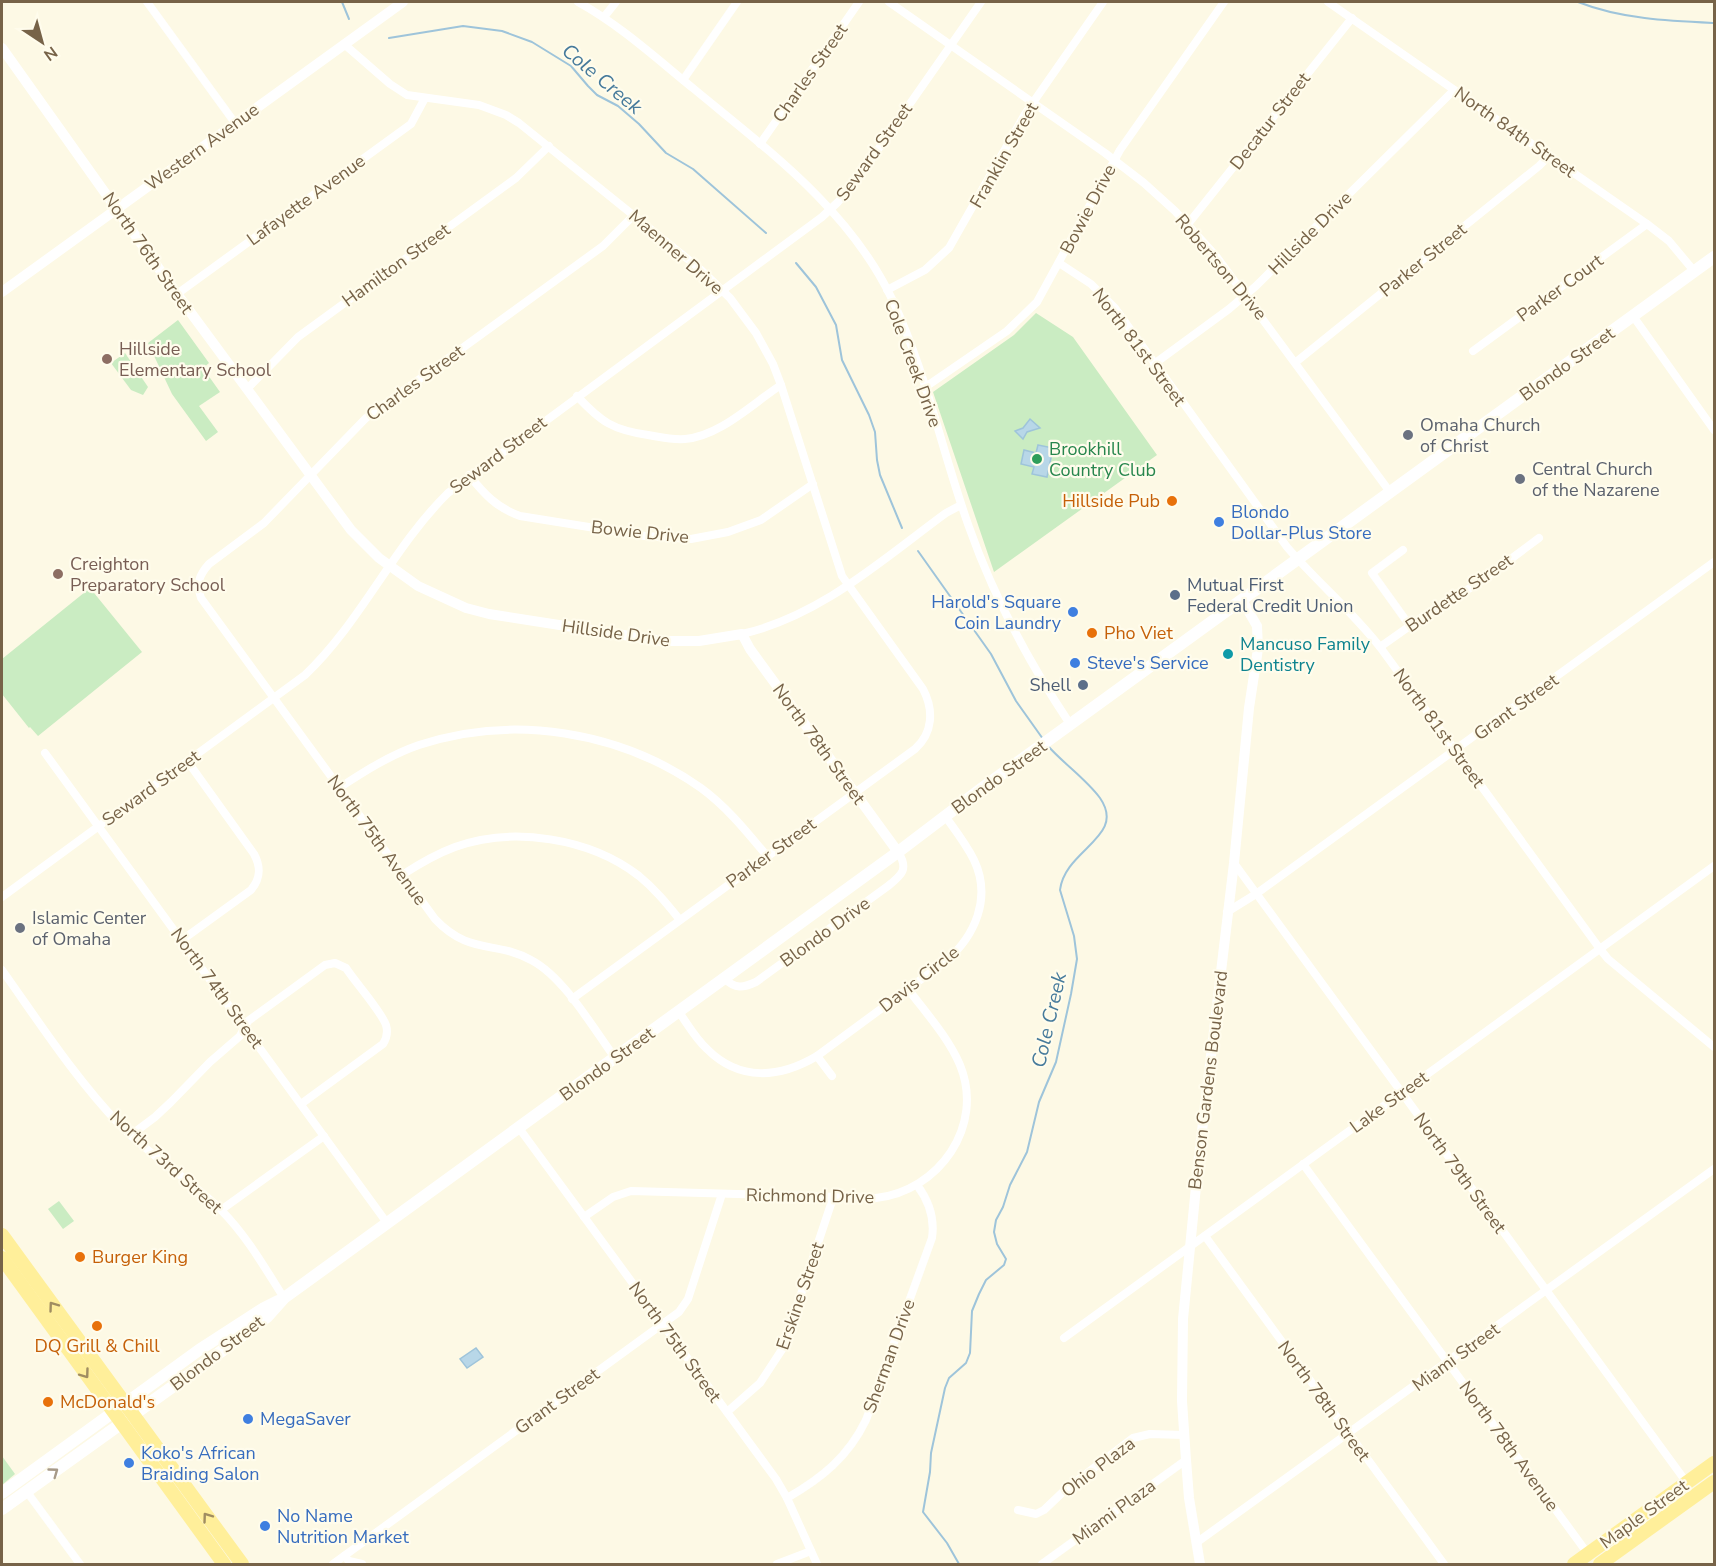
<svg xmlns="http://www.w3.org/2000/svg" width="1716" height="1566" font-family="'Nunito Sans',sans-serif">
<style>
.green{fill:#caecc2}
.water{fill:#b8d7e8;stroke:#9ec4da;stroke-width:1.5}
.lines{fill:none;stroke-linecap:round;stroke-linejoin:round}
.stream{stroke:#9ec4da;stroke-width:2}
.minor{stroke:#fff;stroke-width:8}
.tertiary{stroke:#fff;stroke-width:10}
.secondary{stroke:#fff;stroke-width:12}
.primary{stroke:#ffef9a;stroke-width:14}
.oneway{stroke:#a08d61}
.oneway2{stroke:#a79a88}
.education-dot{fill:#8d6e63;stroke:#fffcec;stroke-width:2}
.worship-dot{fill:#6b7280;stroke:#fffcec;stroke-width:2}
.leisure-dot{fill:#2e9e5b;stroke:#fffcec;stroke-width:2}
.food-dot{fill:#e8710a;stroke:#fffcec;stroke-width:2}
.shop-dot{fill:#3f7fe0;stroke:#fffcec;stroke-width:2}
.service-dot{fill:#5c6f8a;stroke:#fffcec;stroke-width:2}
.culture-dot{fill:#0f9aa8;stroke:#fffcec;stroke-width:2}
.labels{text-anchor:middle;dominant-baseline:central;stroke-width:4.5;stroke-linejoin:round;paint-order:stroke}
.street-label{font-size:18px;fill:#776348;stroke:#fffcec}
.education-label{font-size:18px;fill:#785e54;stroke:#fffcec;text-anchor:start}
.worship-label{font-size:18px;fill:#5b616d;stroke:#fffcec;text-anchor:start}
.leisure-label{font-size:18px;fill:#27864d;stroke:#fffcec;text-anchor:start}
.food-label{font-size:18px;fill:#c56008;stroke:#fffcec;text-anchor:start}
.shop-label{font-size:18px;fill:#366cbe;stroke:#fffcec;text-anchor:start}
.service-label{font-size:18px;fill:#4e5e75;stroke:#fffcec;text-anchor:start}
.culture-label{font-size:18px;fill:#0d838f;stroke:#fffcec;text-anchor:start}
.water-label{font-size:20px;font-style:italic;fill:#467a9b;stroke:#fffcec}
</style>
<rect width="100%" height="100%" fill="#fdf9e5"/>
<g class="green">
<polygon points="1036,313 1073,337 1157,455 994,572 933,392 1014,335"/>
<polygon points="178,320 209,363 203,368 220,392 199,406 218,432 206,441 172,394 148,343"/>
<polygon points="125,353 148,387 143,395 131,390 111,363"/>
<polygon points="90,588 142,652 38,736 30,727 29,728 2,694 2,659"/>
<polygon points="59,1201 74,1221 63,1229 48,1209"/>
<polygon points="2,1456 15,1474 2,1485"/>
</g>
<g class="water">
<polygon points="1030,419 1040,428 1027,432 1023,439 1015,431 1023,428"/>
<polygon points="1038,445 1053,448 1047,477 1032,474 1034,467 1021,464 1024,450 1036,453"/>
<polygon points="476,1348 483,1357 467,1368 460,1359"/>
</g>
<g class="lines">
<g class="stream">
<polyline points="342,2 349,19"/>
<path d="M1578,2C1621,19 1669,21 1714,23"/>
<polyline points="389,38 463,26 502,31 532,42 571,66 588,86 597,95 618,106 639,124 666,153 693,169 766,233"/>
<polyline points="796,263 816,287 836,325 842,360 869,415 875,432 877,460 880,475 902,528"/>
<polyline points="918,551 991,654 1016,701 1043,739"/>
<path d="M959,1564L947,1543L923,1512L930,1472L931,1453L945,1388L949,1378L966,1363L970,1353L972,1311L979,1294L986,1280L1004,1265L1006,1259L997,1244L994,1232L996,1220L1003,1207L1010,1185L1027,1152L1039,1102L1056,1062L1071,994L1077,959L1074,936L1060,890C1065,849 1127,837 1100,798C1086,779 1064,764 1048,746"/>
</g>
<g class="minor">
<polyline points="147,2 235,123"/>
<path d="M578,2C620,25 657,59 694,89C769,151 849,209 892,299C926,371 942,452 969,527C994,598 1028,661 1070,724"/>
<polyline points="889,2 1105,153 1144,183 1175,211 1216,256 1390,492"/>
<polyline points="1328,2 1647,224 1669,241 1694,271"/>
<polyline points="604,17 616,2"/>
<path d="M344,44L390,84L407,95L479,105L506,115L519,123L700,269L730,298L756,333L773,364L781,385L842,576L923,689C934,710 933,733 915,749L572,999"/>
<polyline points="683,80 737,2"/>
<polyline points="760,144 859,2"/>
<polyline points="1188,224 1352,18"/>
<path d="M1059,263L1091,284L1115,308L1287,547C1317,582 1352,611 1380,647L1600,949L1608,959L1714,1047"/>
<polyline points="887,290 925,270 949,248 1025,114 1103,2"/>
<polyline points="177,294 411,124 425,98"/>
<polyline points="1633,316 1714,430"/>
<polyline points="1473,351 1647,224"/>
<polyline points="1296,362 1539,166 1549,156"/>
<polyline points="1154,364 1229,309 1256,286 1454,90"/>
<polyline points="924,388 1007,331 1037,302 1120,150 1224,2"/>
<polyline points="247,389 298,337 516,178 549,146"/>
<path d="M577,396C601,422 613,430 648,435C660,437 672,440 685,439C720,436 752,404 781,385"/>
<path d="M469,475C484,494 497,508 520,516L645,536L691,539L728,532L761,520L813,484"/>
<polyline points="1403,550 1372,573 1410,626"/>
<path d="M742,634C821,616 883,559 946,513L961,505"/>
<polyline points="1380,647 1431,611 1477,584 1539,538"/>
<polyline points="45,753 387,1223"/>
<path d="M339,788C365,771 390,755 419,745C513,714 620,731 701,788C727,807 747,832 767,856"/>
<polyline points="1234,863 1687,1483"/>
<path d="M402,875C419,864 436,854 455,847C513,826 590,838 639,876C655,889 667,904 680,920"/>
<path d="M2,897L305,675C361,622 393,547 448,493L822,217L838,202L856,181L981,2"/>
<polyline points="1227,912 1256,894 1714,562"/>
<path d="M182,940L251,890C261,878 261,867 254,854L188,762"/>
<path d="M2,970C39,1022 75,1078 120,1125C151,1157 190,1179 221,1210C246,1235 265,1268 284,1298"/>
<path d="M725,979C735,989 743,988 756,982L888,886C902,875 909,869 898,852"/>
<path d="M679,1012C688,1025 696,1039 707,1049C740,1082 780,1078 817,1056L946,961C975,936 992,898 974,860C966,844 955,830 945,816"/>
<polyline points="817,1056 832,1076"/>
<path d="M615,1058C593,1028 564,977 531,960C495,940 470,956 435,919L201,598C196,584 199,575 209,564L264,523L366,418L603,246L634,215"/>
<polyline points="519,1128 776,1479 787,1498 817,1564"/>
<path d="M131,1135L155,1117L171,1102L210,1062L240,1036L248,1021L325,965L335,963L346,968C355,982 381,1011 386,1025C388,1032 387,1038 383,1044L301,1104"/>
<polyline points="1303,1164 1588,1554"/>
<polyline points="221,1210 324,1136"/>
<path d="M584,1217L613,1197L631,1191L876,1198C939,1191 985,1126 960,1065C948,1037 926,1013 908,989"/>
<polyline points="1205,1236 1444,1564"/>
<polyline points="1064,1338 1714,866"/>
<polyline points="727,1412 760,1383 783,1348 833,1198"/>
<polyline points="27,1492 80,1564"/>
<path d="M787,1498C822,1478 848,1457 866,1420L932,1238C935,1218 929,1201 917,1185"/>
<polyline points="1018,1510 1036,1514 1044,1510 1065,1490 1133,1438 1150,1434 1184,1435"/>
<polyline points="1196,1543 1714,1169"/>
<polyline points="344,1556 349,1561 362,1564"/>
<polyline points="333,1564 679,1312 688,1299 722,1194"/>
<polyline points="777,1564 811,1551"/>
<polyline points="1042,1564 1186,1460"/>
</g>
<g class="tertiary">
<polyline points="2,48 177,294 351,530 379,558 418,586 466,608 489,614 662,641 699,641 742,634 750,649 898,852"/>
<polyline points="2,292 403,2"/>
<polyline points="1200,1564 1189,1498 1186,1460 1182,1401 1183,1319 1199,1156 1234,863 1249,708 1258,649 1257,626 1242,600"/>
</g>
<g class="secondary">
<polyline points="2,1493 199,1350 264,1308 278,1301"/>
<polyline points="2,1509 207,1362 267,1317 284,1298 898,852 981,789 1714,257"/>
</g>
<g class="primary">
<polyline points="2,1235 242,1564"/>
<polyline points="2,1258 224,1564"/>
<polyline points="1574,1564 1714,1463"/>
<polyline points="1600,1564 1714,1482"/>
</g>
</g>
<defs><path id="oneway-chevron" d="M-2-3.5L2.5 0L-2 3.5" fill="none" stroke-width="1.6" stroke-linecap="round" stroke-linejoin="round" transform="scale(1.5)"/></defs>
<g class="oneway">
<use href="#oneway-chevron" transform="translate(53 1306) rotate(-126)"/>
<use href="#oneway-chevron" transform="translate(85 1374) rotate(54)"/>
<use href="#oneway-chevron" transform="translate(207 1517) rotate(-126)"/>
</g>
<use class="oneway2" href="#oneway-chevron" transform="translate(54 1472) rotate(-36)"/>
<g class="education-dot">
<circle cx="107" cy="359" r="6"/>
<circle cx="58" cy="574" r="6"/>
</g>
<g class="worship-dot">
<circle cx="1408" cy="435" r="6"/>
<circle cx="1520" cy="479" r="6"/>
<circle cx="20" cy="928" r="6"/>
</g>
<circle class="leisure-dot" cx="1037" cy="459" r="6"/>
<g class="food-dot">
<circle cx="1172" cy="501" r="6"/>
<circle cx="1092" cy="633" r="6"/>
<circle cx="80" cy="1257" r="6"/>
<circle cx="97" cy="1326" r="6"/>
<circle cx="48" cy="1402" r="6"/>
</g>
<g class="shop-dot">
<circle cx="1219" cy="522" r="6"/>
<circle cx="1073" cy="612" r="6"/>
<circle cx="1075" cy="663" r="6"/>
<circle cx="248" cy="1419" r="6"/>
<circle cx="129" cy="1463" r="6"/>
<circle cx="265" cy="1526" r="6"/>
</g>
<g class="service-dot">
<circle cx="1175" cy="595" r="6"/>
<circle cx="1083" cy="685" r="6"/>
</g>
<circle class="culture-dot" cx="1228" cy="654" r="6"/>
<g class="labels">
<g class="street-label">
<text transform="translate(810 73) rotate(-55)">Charles Street</text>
<text transform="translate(1270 121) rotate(-52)">Decatur Street</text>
<text transform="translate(1515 132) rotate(35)">North 84th Street</text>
<text transform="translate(202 147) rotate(-36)">Western Avenue</text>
<text transform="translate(874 152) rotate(-54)">Seward Street</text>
<text transform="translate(1004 155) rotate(-60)">Franklin Street</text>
<text transform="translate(306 200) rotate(-36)">Lafayette Avenue</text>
<text transform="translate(1088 209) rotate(-62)">Bowie Drive</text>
<text transform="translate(1310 233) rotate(-45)">Hillside Drive</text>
<text transform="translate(676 252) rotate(41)">Maenner Drive</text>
<text transform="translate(148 253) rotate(55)">North 76th Street</text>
<text transform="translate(1423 260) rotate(-39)">Parker Street</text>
<text transform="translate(396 265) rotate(-36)">Hamilton Street</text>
<text transform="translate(1221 267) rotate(50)">Robertson Drive</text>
<text transform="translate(1560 288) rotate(-36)">Parker Court</text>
<text transform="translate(1139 347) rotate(53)">North 81st Street</text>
<text transform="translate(913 363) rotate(70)">Cole Creek Drive</text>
<text transform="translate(1567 364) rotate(-36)">Blondo Street</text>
<text transform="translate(415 383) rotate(-36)">Charles Street</text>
<text transform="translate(498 455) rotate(-37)">Seward Street</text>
<text transform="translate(640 532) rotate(6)">Bowie Drive</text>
<text transform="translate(1459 593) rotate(-34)">Burdette Street</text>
<text transform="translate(616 633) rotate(8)">Hillside Drive</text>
<text transform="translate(1516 707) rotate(-36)">Grant Street</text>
<text transform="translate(1439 728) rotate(54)">North 81st Street</text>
<text transform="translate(819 744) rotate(54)">North 78th Street</text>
<text transform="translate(999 777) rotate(-36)">Blondo Street</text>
<text transform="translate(151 788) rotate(-36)">Seward Street</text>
<text transform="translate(377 840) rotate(54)">North 75th Avenue</text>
<text transform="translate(771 853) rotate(-36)">Parker Street</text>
<text transform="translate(825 932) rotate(-36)">Blondo Drive</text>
<text transform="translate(919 979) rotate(-38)">Davis Circle</text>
<text transform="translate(217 988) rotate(54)">North 74th Street</text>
<text transform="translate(607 1064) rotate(-36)">Blondo Street</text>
<text transform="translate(1208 1080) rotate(-83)">Benson Gardens Boulevard</text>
<text transform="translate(1389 1102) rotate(-36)">Lake Street</text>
<text transform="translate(166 1162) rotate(42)">North 73rd Street</text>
<text transform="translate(1460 1173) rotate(54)">North 79th Street</text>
<text transform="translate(810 1196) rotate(1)">Richmond Drive</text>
<text transform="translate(800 1296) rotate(-71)">Erskine Street</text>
<text transform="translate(675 1342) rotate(54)">North 75th Street</text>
<text transform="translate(217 1353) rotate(-37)">Blondo Street</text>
<text transform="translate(889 1356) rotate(-70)">Sherman Drive</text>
<text transform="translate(1456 1357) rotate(-36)">Miami Street</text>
<text transform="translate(557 1401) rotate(-36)">Grant Street</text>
<text transform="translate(1324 1401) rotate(54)">North 78th Street</text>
<text transform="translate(1509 1446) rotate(54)">North 78th Avenue</text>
<text transform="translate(1098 1467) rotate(-37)">Ohio Plaza</text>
<text transform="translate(1114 1512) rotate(-36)">Miami Plaza</text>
<text transform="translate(1644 1514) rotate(-36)">Maple Street</text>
</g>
<g class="education-label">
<text x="119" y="349">Hillside<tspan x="119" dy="21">Elementary School</tspan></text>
<text x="70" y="564">Creighton<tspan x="70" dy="21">Preparatory School</tspan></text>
</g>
<g class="worship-label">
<text x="1420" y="425">Omaha Church<tspan x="1420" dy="21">of Christ</tspan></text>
<text x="1532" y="469">Central Church<tspan x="1532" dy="21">of the Nazarene</tspan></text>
<text x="32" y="918">Islamic Center<tspan x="32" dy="21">of Omaha</tspan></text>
</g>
<g class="leisure-label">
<text x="1049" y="449">Brookhill<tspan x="1049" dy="21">Country Club</tspan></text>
</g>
<g class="food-label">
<text x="1160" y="501" text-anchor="end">Hillside Pub</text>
<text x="1104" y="633">Pho Viet</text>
<text x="92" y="1257">Burger King</text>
<text x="97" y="1346" text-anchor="middle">DQ Grill &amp; Chill</text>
<text x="60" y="1402">McDonald's</text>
</g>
<g class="shop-label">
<text x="1231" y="512">Blondo<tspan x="1231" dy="21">Dollar-Plus Store</tspan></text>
<text x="1061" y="602" text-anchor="end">Harold's Square<tspan x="1061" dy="21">Coin Laundry</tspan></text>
<text x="1087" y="663">Steve's Service</text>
<text x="260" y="1419">MegaSaver</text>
<text x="141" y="1453">Koko's African<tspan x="141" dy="21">Braiding Salon</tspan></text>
<text x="277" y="1516">No Name<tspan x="277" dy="21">Nutrition Market</tspan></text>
</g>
<g class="service-label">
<text x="1187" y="585">Mutual First<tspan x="1187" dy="21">Federal Credit Union</tspan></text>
<text x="1071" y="685" text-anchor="end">Shell</text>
</g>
<g class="culture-label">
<text x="1240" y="644">Mancuso Family<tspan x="1240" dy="21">Dentistry</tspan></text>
</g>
<g class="water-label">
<text transform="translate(602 79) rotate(40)">Cole Creek</text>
<text transform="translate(1049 1020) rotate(-77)">Cole Creek</text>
</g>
</g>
<rect width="1716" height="1566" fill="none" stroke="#776348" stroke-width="6"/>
<g transform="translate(42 42) rotate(144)" stroke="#fffcec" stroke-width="4.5" paint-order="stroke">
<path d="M0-4.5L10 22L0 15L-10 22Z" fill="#776348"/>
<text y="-9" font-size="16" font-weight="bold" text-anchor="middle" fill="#776348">N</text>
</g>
</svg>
